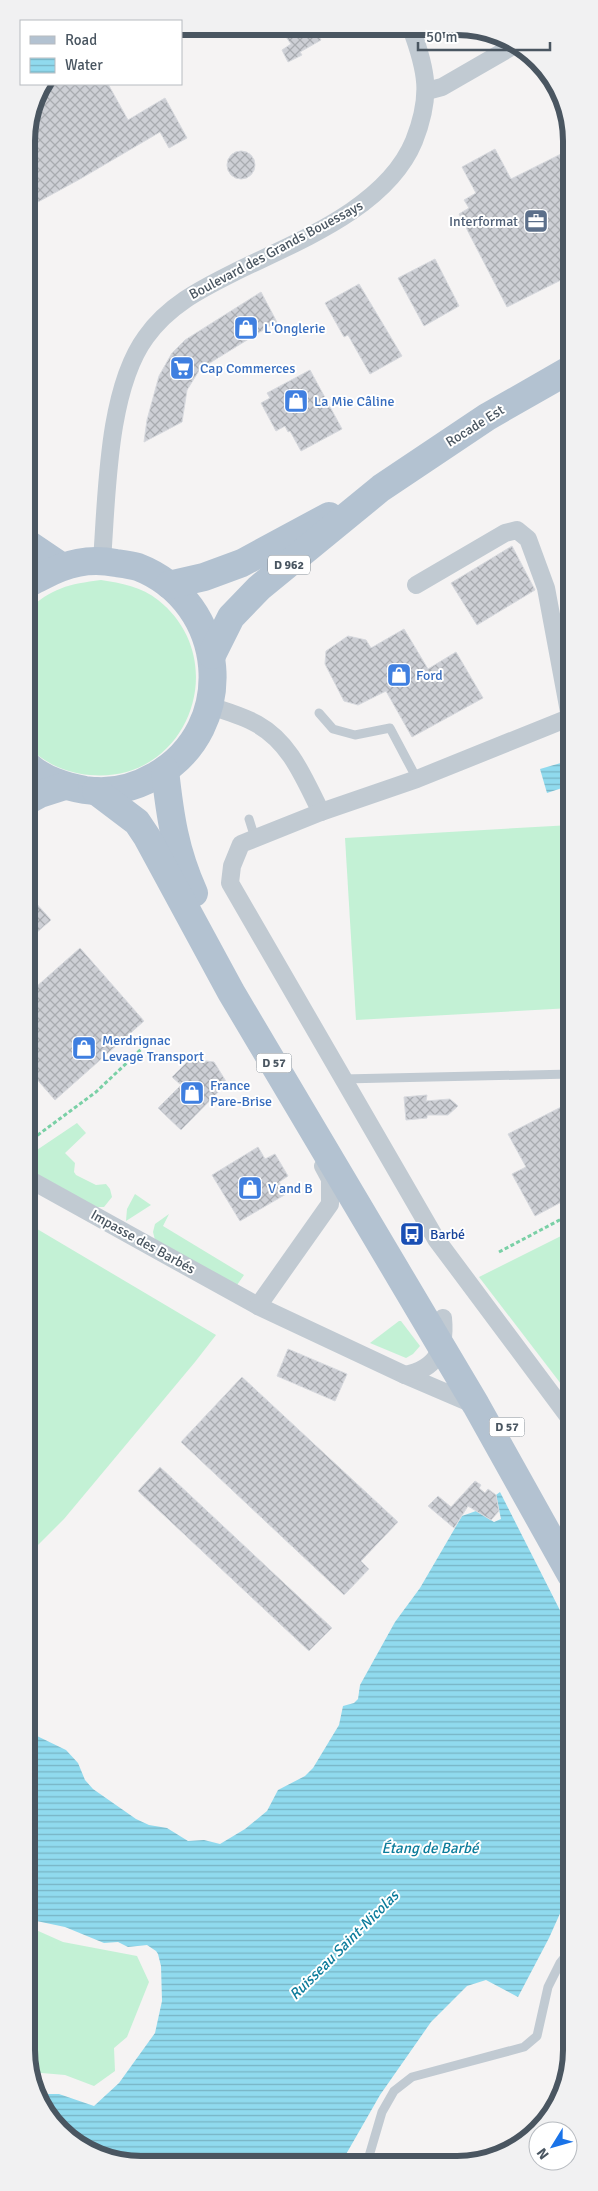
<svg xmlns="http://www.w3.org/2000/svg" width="598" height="2191" font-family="Signika,sans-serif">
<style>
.grass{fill:#c3f1d5}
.water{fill:url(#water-rules)}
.building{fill:url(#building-cross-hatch);stroke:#d7d9de}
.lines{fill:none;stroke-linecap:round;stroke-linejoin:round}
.path{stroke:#7ad0a6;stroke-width:3;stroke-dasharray:4 2.5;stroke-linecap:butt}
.lane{stroke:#c1cad2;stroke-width:9}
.street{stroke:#c1cad2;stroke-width:18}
.primary{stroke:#b3c2d1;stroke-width:28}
.labels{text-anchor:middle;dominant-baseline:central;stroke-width:4;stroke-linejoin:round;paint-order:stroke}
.shield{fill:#fff;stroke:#808990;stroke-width:1}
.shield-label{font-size:12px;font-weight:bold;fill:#4a5661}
.service-label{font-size:14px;fill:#4e5e75;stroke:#fff;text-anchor:end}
.street-label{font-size:14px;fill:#4a5661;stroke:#fff}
.shop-label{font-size:14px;fill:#366cbe;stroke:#fff;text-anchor:start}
.transit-label{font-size:14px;fill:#164399;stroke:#fff;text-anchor:start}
.water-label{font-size:15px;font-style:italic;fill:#0c7c9b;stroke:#fff}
.rim{fill:none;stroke:#4a5661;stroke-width:6}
</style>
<defs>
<pattern id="water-rules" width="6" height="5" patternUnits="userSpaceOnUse" patternTransform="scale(1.25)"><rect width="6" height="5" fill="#90daee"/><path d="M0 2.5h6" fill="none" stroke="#78b4c4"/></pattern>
<pattern id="building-cross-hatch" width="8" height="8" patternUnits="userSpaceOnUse" patternTransform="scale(1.25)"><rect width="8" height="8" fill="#cdcfd5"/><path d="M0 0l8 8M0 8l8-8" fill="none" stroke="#a8abb0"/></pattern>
</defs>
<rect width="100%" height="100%" fill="#f5f3f3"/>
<g class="grass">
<path d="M101,580C121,583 142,587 158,600C234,660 188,784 90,775C66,773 43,763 27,745V611C51,588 69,584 101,580Z"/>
<polygon points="571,825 571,1008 356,1020 345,838"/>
<path d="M77,1123L86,1133L65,1153L75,1163L74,1172L76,1175L96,1185L106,1184L110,1189L112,1197L104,1207H96L35,1173C30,1167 27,1161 31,1154Z"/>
<polygon points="135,1194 151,1205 126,1221 127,1209"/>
<polygon points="169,1214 163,1226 244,1275 237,1285 155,1240 153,1232 155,1224"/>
<polygon points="27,1223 216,1335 195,1362 64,1519 27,1556"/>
<polygon points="571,1231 571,1397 479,1277"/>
<polygon points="399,1321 401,1321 420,1346 413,1354 406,1358 370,1343"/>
<polygon points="27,1926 63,1942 137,1956 149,1982 127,2037 114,2048 115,2071 94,2086 65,2075 30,2072 27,2066"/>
</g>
<g class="water">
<polygon points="571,760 571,785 547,793 540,769"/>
<polygon points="500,1492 571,1632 571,1889 549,1938 518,1997 486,1980 467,1986 431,2022 380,2095 341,2163 118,2162 55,2126 40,2094 59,2094 94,2106 119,2083 155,2033 162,2001 161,1966 158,1954 156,1951 147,1945 128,1947 118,1942 104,1943 65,1927 27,1919 27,1746 37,1736 66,1750 78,1763 85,1780 93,1789 136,1819 149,1825 167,1828 188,1841 204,1840 220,1844 245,1829 267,1811 278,1790 305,1776 313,1768 339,1725 343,1706 354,1703 358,1699 360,1685 395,1622 420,1588 462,1516 476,1511 494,1522 501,1519 496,1495"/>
</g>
<g class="building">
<polygon points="287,27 314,27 321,40 300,52 302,55 288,62 282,50 291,44 286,37 290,35"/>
<polygon points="44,84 108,84 128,120 165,98 187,138 169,148 160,132 80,179 27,208 26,133 35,97"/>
<polygon points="495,149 511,179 571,149 571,275 507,307 459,214 469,208 464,200 476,193 462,167"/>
<circle cx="241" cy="165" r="14"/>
<polygon points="435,259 459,306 424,326 398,278"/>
<polygon points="359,284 402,356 370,374 348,335 344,337 325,303"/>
<polygon points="261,292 280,328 278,329 273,324 200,369 187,390 182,422 144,442 147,420 159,376 172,353 185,340"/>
<polygon points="310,370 342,429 301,451 290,431 288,432 285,426 276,431 261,403 270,398 267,393"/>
<polygon points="512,546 535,590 477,625 451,583"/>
<polygon points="404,629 428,669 456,652 483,698 412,737 386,691 358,705 344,701 325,664 326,651 348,636 366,640 371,648"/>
<polygon points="27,893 51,920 27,941"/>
<polygon points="80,948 144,1021 55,1100 27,1068 27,995"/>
<polygon points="190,1059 214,1062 227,1083 181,1130 158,1108 181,1085 172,1077"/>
<polygon points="427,1095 426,1101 450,1099 458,1106 448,1115 427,1115 427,1118 406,1120 404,1097"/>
<polygon points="571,1102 571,1197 535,1216 512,1174 526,1167 508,1134"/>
<polygon points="258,1147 265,1159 275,1154 288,1176 279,1182 286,1194 240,1221 212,1175"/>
<polygon points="288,1349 347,1374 335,1401 277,1376"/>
<polygon points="242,1377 398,1522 361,1561 369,1569 344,1595 181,1442"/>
<polygon points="160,1467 332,1628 309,1651 138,1491"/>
<polygon points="475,1481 481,1485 479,1488 485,1493 488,1489 496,1495 499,1511 491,1520 468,1506 454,1528 428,1506 438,1496 451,1507"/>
</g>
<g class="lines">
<g class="path">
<polyline points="27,1143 96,1092 153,1038"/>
<polyline points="499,1252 571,1214"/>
</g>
<g class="lane">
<polyline points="319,713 333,729 355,735 390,728 417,779"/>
<polyline points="249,819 255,838"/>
<polyline points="343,1079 571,1074"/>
<polyline points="367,2163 382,2112 394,2091 412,2077 524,2047 537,2036 548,1987 560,1963 571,1949"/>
</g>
<g class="street">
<polyline points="427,91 442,87 513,46"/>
<path d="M102,560C107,496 107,390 146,337C168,306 199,290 233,273C295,242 386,209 414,141C432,96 427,71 411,28"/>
<polyline points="416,585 505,533 517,530 528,539 546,588 570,717"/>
<path d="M210,706C225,711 243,716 257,724C291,743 304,779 321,812"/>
<polyline points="571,717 417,779 321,812 241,844 232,866 230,883 436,1239 571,1420"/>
<polyline points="27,1178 258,1306 405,1375 475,1405"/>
<polyline points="258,1306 330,1204 330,1179 323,1166"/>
<path d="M405,1375C437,1369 446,1348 443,1318"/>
</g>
<g class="primary">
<polyline points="27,543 61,566"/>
<path d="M27,585C31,581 37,579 43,576C67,563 89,558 116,563C123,564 131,565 138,567C228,602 240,728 155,776C134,788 109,794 85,790C64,786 44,780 27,765"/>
<polyline points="169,585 204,577 242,563 329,516"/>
<polyline points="212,655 231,617 259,588 381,488 487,417 571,369"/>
<path d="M165,770C170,816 175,851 194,893"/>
<polyline points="96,791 137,822 147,837 231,992 476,1405 571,1575"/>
<polyline points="27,801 40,794 65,786"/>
</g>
</g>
<defs>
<symbol id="office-square" viewBox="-11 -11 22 22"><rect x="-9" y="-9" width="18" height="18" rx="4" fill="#5c6f8a" stroke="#fff"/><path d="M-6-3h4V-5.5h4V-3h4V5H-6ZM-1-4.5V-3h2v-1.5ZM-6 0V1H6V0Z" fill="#fff"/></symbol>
<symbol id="shop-square" viewBox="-11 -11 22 22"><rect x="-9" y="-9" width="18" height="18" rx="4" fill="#3f7fe0" stroke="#fff"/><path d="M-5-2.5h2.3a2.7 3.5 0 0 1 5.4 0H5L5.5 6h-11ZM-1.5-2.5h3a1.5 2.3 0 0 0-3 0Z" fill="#fff"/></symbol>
<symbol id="supermarket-square" viewBox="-11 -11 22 22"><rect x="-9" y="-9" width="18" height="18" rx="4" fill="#3f7fe0" stroke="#fff"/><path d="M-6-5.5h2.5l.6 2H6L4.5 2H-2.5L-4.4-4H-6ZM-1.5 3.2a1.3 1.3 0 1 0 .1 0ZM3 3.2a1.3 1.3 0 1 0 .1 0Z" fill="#fff"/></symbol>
<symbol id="bus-square" viewBox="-11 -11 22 22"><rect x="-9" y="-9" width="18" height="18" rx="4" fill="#1a4fb4" stroke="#fff"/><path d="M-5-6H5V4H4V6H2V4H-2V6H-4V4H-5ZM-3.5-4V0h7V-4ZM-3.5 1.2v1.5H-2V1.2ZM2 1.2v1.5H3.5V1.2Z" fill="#fff"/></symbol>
</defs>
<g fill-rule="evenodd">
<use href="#office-square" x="522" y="207" width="28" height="28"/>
<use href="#shop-square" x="232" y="314" width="28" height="28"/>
<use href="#supermarket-square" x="168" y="354" width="28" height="28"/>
<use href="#shop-square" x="282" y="387" width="28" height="28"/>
<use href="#shop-square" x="385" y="661" width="28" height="28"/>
<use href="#shop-square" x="70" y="1034" width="28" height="28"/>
<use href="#shop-square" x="178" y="1079" width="28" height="28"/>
<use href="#shop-square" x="236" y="1174" width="28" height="28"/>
<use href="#bus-square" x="398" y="1220" width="28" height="28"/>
</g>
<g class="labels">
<g class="shield">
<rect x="268" y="555.5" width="42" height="19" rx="4"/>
<rect x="256.5" y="1053.5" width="35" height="19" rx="4"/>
<rect x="489.5" y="1417.5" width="35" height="19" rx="4"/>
</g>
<g class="shield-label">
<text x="289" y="565">D 962</text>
<text x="274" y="1063">D 57</text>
<text x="507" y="1427">D 57</text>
</g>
<g class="service-label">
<text x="518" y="221">Interformat</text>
</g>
<g class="street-label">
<text transform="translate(276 250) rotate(-28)">Boulevard des Grands Bouessays</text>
<text transform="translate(475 426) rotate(-32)">Rocade Est</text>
<text transform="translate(143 1242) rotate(29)">Impasse des Barbés</text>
</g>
<g class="shop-label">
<text x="264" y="328">L'Onglerie</text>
<text x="200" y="368">Cap Commerces</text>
<text x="314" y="401">La Mie Câline</text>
<text x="416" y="675">Ford</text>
<text x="102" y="1040">Merdrignac<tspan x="102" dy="16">Levage Transport</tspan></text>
<text x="210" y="1085">France<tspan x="210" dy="16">Pare-Brise</tspan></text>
<text x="268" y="1188">V and B</text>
</g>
<g class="transit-label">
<text x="430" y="1234">Barbé</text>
</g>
<g class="water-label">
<text x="430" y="1848">Étang de Barbé</text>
<text transform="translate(344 1945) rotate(-45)">Ruisseau Saint-Nicolas</text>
</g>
</g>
<path d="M0 0H598V2191H0ZM141 35H457A106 106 0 0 1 563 141V2050A106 106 0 0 1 457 2156H141A106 106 0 0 1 35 2050V141A106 106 0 0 1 141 35Z" fill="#f1f1f2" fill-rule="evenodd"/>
<path class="rim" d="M141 35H457A106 106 0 0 1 563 141V2050A106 106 0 0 1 457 2156H141A106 106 0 0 1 35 2050V141A106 106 0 0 1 141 35Z"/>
<rect x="20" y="20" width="162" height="65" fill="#ffffff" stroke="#b7bbc0"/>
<rect x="30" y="36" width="25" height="8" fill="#b3c2d1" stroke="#b7bbc0"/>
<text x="65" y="45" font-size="15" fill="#4a5661">Road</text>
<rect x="30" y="58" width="25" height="15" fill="url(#water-rules)" stroke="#b7bbc0"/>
<text x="65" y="70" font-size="15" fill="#4a5661">Water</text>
<g transform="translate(553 2146) rotate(233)"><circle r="24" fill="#ffffff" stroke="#b7bbc0"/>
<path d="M0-4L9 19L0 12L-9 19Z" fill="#1a73e8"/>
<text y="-8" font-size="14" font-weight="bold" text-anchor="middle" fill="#4a5661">N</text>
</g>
<path d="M418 42v8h132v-8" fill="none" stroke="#4a5661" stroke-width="2.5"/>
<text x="426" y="42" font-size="15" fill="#4a5661" stroke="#ffffff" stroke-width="4" paint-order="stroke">50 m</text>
</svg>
